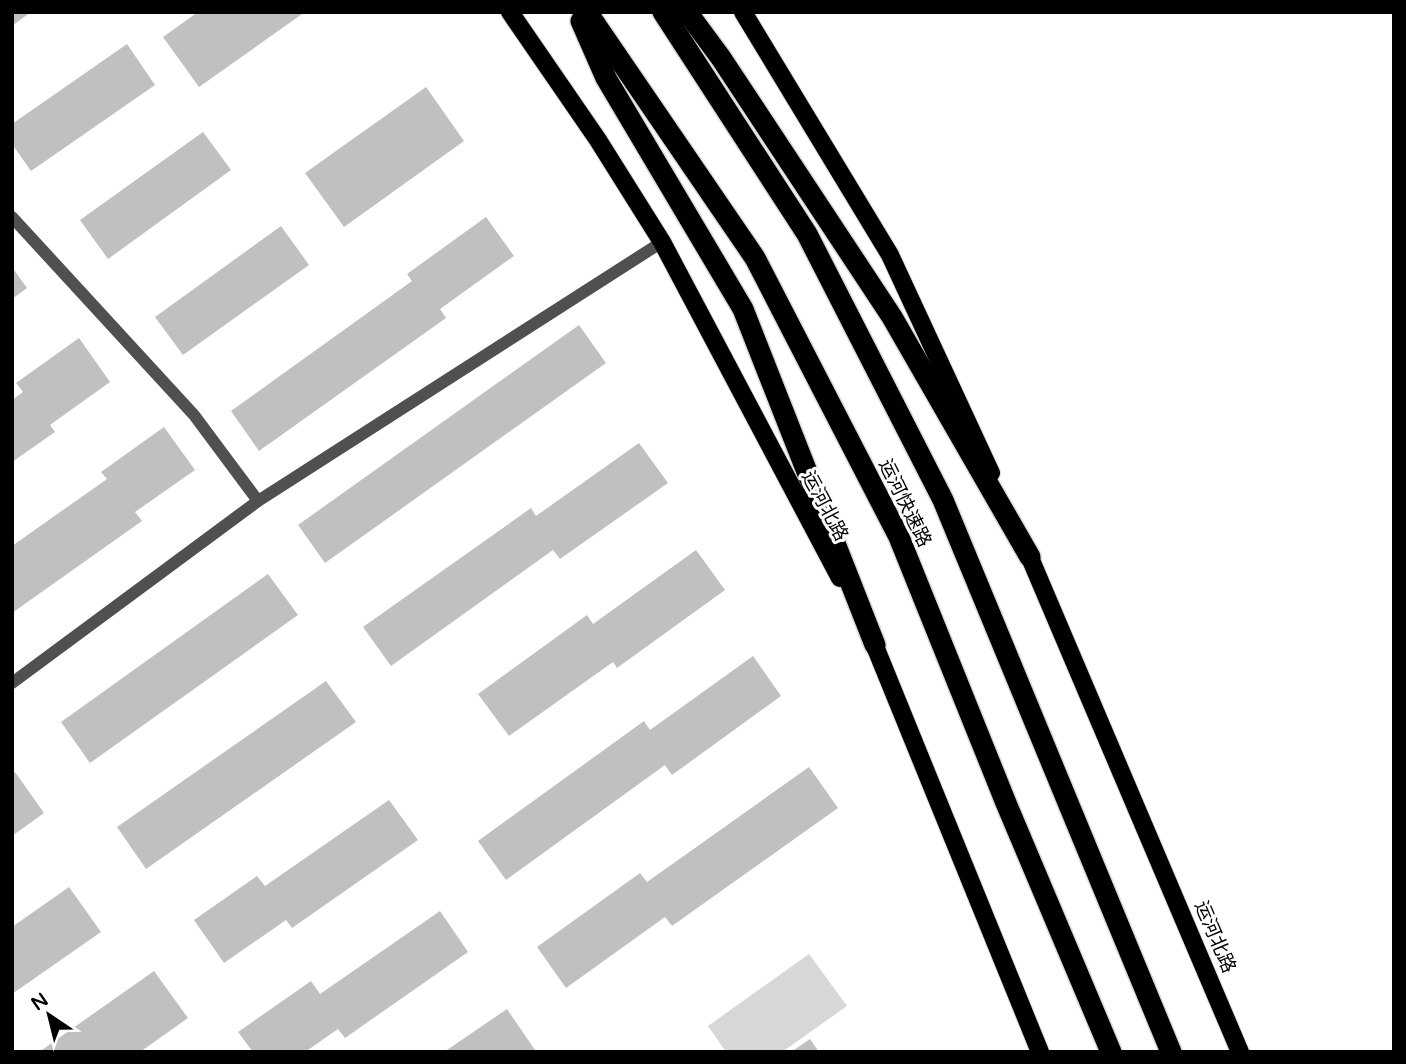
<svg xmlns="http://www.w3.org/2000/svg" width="1406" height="1064" font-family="'Varela Round','Noto Sans SC',sans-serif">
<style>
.green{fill:#d7d7d7}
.building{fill:#c0c0c0}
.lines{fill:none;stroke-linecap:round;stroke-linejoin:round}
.primary-casing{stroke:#dbdbdb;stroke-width:20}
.highway-casing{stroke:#dbdbdb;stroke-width:24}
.lane{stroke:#505050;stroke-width:12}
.primary{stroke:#000;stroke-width:18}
.highway{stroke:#000;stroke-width:21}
.labels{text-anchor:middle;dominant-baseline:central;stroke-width:6;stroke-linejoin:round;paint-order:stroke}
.street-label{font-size:19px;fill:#000;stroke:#fff}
</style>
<rect width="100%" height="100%" fill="#fff"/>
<polygon class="green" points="809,954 847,1006 782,1052 726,1052 708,1026"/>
<g class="building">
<polygon points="12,12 31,12 12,26"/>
<polygon points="198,12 305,12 199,87 163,37"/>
<polygon points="127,44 155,85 31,171 12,144 12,124"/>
<polygon points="426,87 464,141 344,227 305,173"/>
<polygon points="203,132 231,170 108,259 80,220"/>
<polygon points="486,217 514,256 440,309 446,318 259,451 231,411 412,281 407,274"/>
<polygon points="281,226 309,265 183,355 155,317"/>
<polygon points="12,267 27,288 12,299"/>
<polygon points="579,325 606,363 325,563 298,525"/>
<polygon points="79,338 110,382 50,425 55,432 12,462 12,400 23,392 16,383"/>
<polygon points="164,427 195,470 135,512 142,521 12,613 12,546 107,479 101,472"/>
<polygon points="639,443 668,483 560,559 553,550 391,666 363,627 531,508 536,516"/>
<polygon points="696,550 725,590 617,668 613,662 509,736 478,694 587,615 593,624"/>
<polygon points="268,574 298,615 90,763 61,722"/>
<polygon points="753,656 781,696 672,775 665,765 506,880 478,841 644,721 650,730"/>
<polygon points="326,681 356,722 146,869 117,827"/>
<polygon points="809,767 838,808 672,926 665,917 566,988 537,947 640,873 647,882"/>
<polygon points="15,772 44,813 12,836 12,774"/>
<polygon points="389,800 418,840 292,928 286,920 224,963 194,920 257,876 265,886"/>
<polygon points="69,887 101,932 12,994 12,927"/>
<polygon points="440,911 468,952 345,1038 338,1029 305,1052 253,1052 238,1032 311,981 320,994"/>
<polygon points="154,971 188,1018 140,1052 39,1052"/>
<polygon points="507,1009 535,1050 533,1052 444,1052"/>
<polygon points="810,1039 819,1052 791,1052"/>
</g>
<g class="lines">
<defs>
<g id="primary">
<polyline points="510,12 598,140 662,242 840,578"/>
<polyline points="743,12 890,255 991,473"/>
<polyline points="1025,546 1240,1052"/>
<polyline points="870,634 1040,1052"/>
</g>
<g id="highway">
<polyline points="587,12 755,258 899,537 1006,803 1111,1052"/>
<polyline points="663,12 807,234 943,500 1171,1052"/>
<polyline points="687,12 721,58 892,317 1030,557"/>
<polyline points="581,21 606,78 743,309 875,645"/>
</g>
</defs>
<use href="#primary" class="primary-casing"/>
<use href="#highway" class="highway-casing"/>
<g class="lane">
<polyline points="12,217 194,415 258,501"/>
<polyline points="12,683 258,501 662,242"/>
</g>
<use href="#primary" class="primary"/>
<use href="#highway" class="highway"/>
</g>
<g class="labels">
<g class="street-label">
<text transform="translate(905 503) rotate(64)">运河快速路</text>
<text transform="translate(825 506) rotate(62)">运河北路</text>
<text transform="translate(1215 937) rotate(67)">运河北路</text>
</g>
</g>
<rect width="1406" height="1064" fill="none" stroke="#000000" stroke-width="28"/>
<g transform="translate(49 1015) rotate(325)" stroke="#ffffff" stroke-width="5" paint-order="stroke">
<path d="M0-5L12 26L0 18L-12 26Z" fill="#000000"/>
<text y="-10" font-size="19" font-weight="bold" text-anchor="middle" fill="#000000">N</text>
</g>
</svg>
